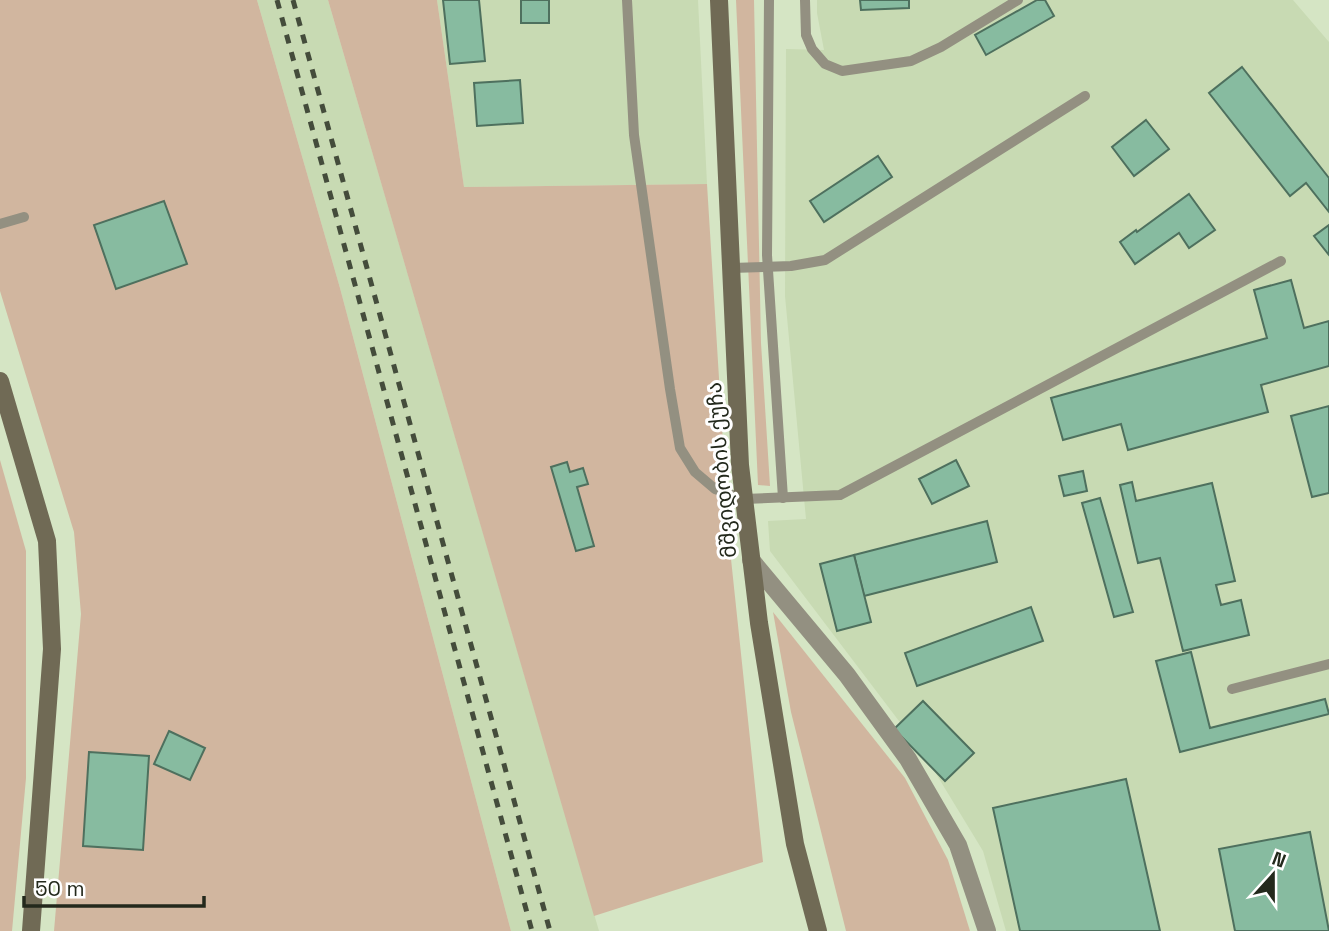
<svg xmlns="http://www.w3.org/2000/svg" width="1329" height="931" font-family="'Space Grotesk','Noto Sans Georgian',sans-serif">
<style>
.built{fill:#c8dab3}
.green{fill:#d1b69f}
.building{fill:#87bba0;stroke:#4e705e;stroke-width:2}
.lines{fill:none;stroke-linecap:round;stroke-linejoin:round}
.lane{stroke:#939081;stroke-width:10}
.street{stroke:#939081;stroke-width:18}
.secondary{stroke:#706a55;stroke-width:18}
.rail{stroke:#444c3b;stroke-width:5;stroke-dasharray:9 9;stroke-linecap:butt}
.labels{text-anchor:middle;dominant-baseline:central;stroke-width:6;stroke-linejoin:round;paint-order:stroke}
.street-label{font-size:21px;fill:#23291c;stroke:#fff}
</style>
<rect width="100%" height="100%" fill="#d5e5c4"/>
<g class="built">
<polygon points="257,0 328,0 599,931 511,931 340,288"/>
<polygon points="437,0 698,0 707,184 464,187"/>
<polygon points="817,0 1293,0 1329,42 1329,931 1006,931 983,851 924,754 770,551 768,521 806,519 785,296 786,49 824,50 817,13"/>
</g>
<g class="green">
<polygon points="0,0 257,0 340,288 511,931 54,931 81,614 74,532 0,291"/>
<polygon points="328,0 437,0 464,187 707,184 729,540 763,862 594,916"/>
<polygon points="736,0 754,0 761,343 770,486 758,485"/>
<polygon points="0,460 26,551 26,778 12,931 0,931"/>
<polygon points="773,612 905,778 948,860 970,931 846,931 791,712"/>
</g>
<g class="building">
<polygon points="443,0 479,0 485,61 450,64"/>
<rect x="521" y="0" width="28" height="23"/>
<polygon points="860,0 909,0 909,8 861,10"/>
<polygon points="1037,0 1045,0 1054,16 986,55 975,35"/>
<polygon points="1242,67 1329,178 1329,212 1306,183 1290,196 1209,93"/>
<polygon points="520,80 523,123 477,126 474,83"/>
<polygon points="1146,120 1169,149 1134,176 1112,147"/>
<polygon points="878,156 892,177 824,222 810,201"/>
<polygon points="1189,194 1215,230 1189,248 1179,233 1135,264 1120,242 1136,230 1137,232"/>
<polygon points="164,201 187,264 116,289 94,225"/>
<polygon points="1329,225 1329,255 1314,236"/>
<polygon points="1291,280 1304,328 1329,321 1329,366 1261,385 1268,412 1128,450 1121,424 1063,440 1051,398 1267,338 1254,290"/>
<polygon points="1329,406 1329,493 1312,497 1291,416"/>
<polygon points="956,460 969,486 932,504 919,479"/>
<polygon points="567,462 570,472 583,468 588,484 577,487 594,546 576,551 551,467"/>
<polygon points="1083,471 1087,491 1064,496 1059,476"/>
<polygon points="1132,482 1136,501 1212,483 1235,581 1216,585 1221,605 1241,600 1249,635 1183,651 1160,558 1138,563 1120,485"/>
<polygon points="1100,498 1133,612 1114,617 1082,503"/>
<polygon points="987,521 997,562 864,596 854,555"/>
<polygon points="854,555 871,622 837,631 820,564"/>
<polygon points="1031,607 1043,641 917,686 905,653"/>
<polygon points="1191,652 1210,728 1325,699 1329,714 1180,752 1156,661"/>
<polygon points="923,701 974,753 945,781 894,729"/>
<polygon points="169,731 205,748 190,780 154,764"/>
<polygon points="89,752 149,756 143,850 83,846"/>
<polygon points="1126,779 1160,931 1020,931 993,808"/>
<polygon points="1310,832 1329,931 1235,931 1219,849"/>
</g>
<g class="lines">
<g class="lane">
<polyline points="627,0 634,135 670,389 680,448 695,472 715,489 744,499 840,495 1281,261"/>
<polyline points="769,0 767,255 783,498"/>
<polyline points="805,0 806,35 812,49 825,64 842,71 911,61 941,47 1018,0"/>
<polyline points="0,224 24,217"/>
<polyline points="731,268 791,266 825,260 1085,96"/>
<polyline points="1232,689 1329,664"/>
</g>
<polyline class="street" points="751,560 847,675 908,759 958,845 987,931"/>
<g class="secondary">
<polyline points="719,0 740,465 759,623 795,844 818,931"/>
<polyline points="0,381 47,541 52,649 31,931"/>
</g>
<g class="rail">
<polyline points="277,0 532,931"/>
<polyline points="293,0 550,931"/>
</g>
</g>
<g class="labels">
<g class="street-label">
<text transform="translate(721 470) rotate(-95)">მშვიდობის ქუჩა</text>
</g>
</g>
<g transform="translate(1273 875) rotate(21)" stroke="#ffffff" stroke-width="5" paint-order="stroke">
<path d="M0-5L12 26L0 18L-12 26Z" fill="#23291c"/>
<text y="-10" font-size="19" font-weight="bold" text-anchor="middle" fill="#23291c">N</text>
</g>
<path d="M24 896v10h180v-10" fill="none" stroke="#23291c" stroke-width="3.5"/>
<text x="35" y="896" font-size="21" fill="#23291c" stroke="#ffffff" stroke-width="5" paint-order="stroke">50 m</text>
</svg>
